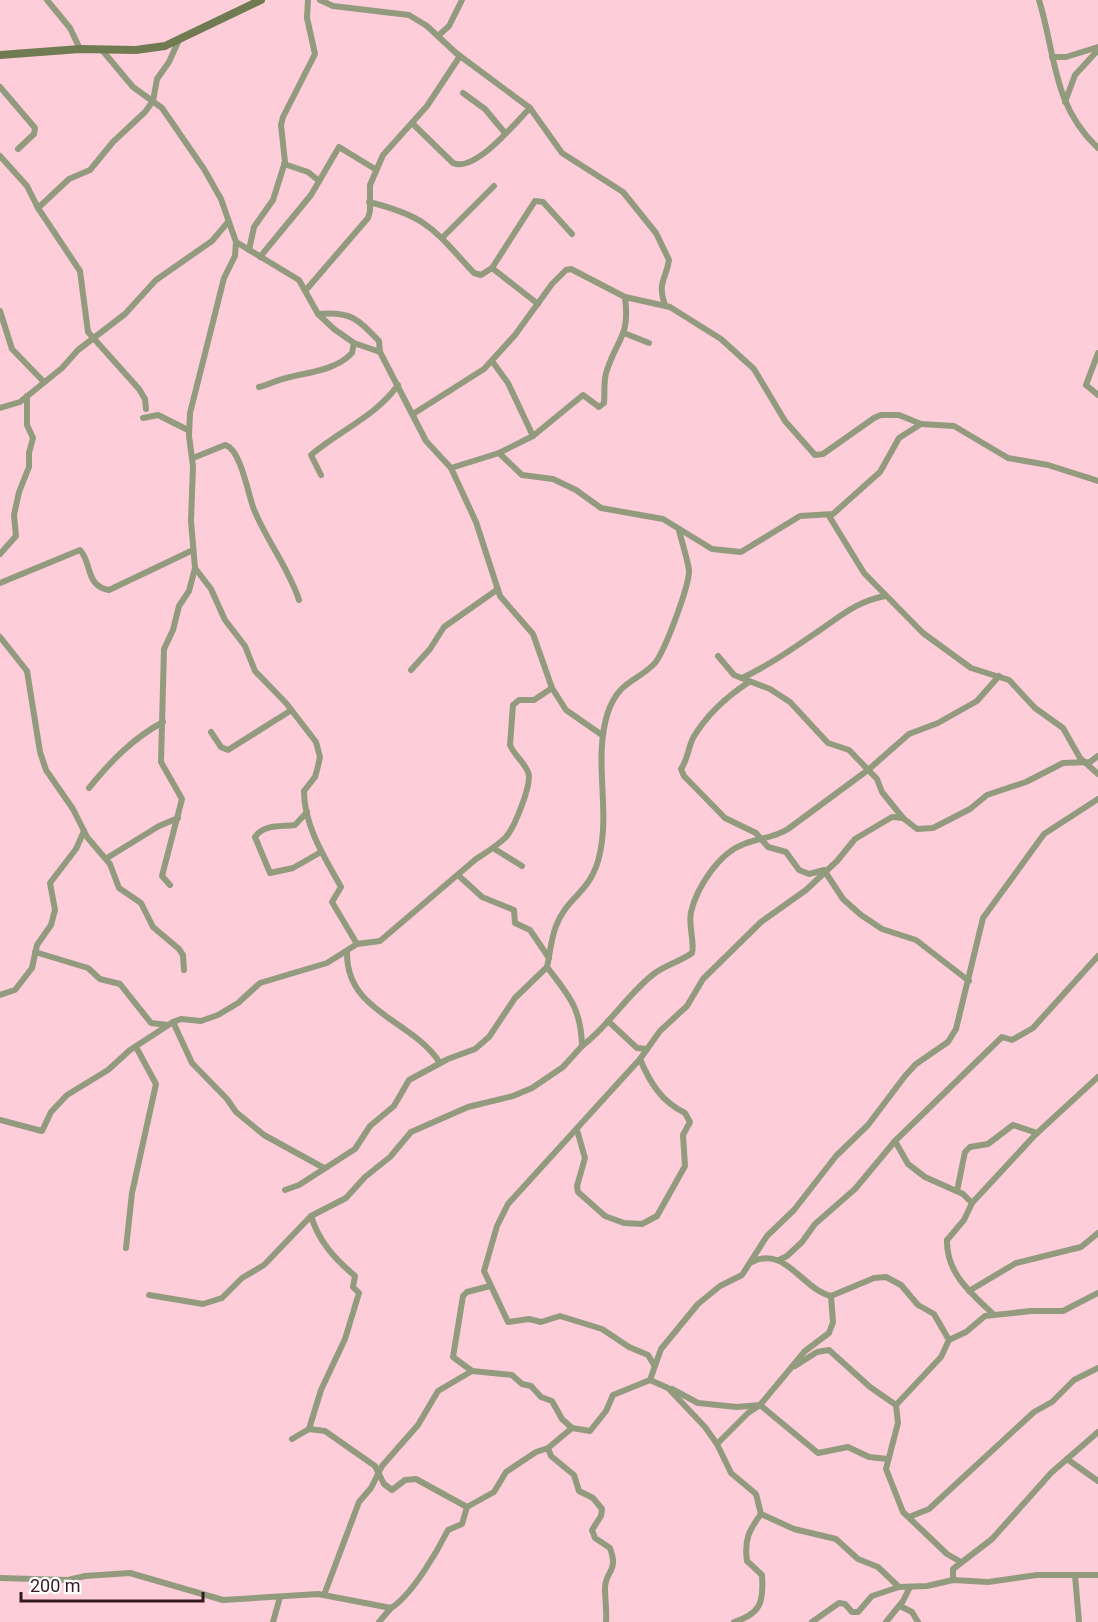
<svg xmlns="http://www.w3.org/2000/svg" width="1098" height="1622" font-family="Roboto,sans-serif">
<style>
.lines{fill:none;stroke-linecap:round;stroke-linejoin:round}
.street{stroke:#929b7e;stroke-width:6}
.secondary{stroke:#707b51;stroke-width:8}
</style>
<rect width="100%" height="100%" fill="#fdcdd9"/>
<g class="lines">
<g class="street">
<polyline points="47,0 70,28 80,49"/>
<path d="M320,0L333,6L409,15L427,26L456,53L530,108L562,153L623,192L656,233L669,260C666,280 657,282 665,305"/>
<path d="M1039,0C1056,55 1052,105 1098,148"/>
<polyline points="438,36 449,26 462,0"/>
<polyline points="102,50 133,87 162,108 204,169 221,199 236,242 299,280 318,314 334,329 354,343 380,352 426,441 451,468 476,522 500,596 533,634 552,688 566,710 602,735"/>
<polyline points="1052,57 1066,57 1098,47"/>
<polyline points="0,87 35,128 34,134 18,149"/>
<polyline points="463,93 485,109 505,133"/>
<polyline points="1065,102 1075,75 1098,50"/>
<path d="M412,123L453,163C475,173 515,123 530,108"/>
<polyline points="0,156 27,186 38,208 80,271 88,332 139,389 145,399 146,409"/>
<polyline points="284,164 308,172 319,181"/>
<path d="M369,202C429,217 434,230 474,273L481,275L492,268L538,304"/>
<polyline points="38,208 69,179 90,170 113,142 145,112 153,101 157,79 169,62 178,42"/>
<polyline points="443,237 494,186"/>
<path d="M236,242L235,256L224,278L190,413L189,436L193,466L191,521L195,568L211,589L225,620L245,646L255,671L286,703L316,742L320,757L318,766L315,777L304,791C304,826 325,858 341,887L332,902L357,944L380,941L476,859C487,852 497,846 506,837C514,828 533,783 528,772C524,762 514,755 510,745L513,705L519,700H534L552,688"/>
<polyline points="249,250 254,227 273,200 285,162 281,125 283,117 315,54 307,18 308,0"/>
<polyline points="260,257 311,195 339,147 375,169"/>
<polyline points="492,268 535,201 543,202 572,234"/>
<polyline points="306,290 368,218 370,211 370,185 383,155 427,106 460,56"/>
<polyline points="0,311 12,349 44,382"/>
<path d="M318,314C350,311 357,318 379,341L380,352"/>
<polyline points="624,333 649,343"/>
<polyline points="1098,353 1086,385 1098,395"/>
<polyline points="492,361 508,383 533,436"/>
<path d="M259,387C268,385 277,380 286,378C308,372 335,371 352,353L354,343"/>
<polyline points="0,408 20,402 62,368 78,350 125,314 156,280 212,241 228,222"/>
<polyline points="413,414 484,369 515,335 552,284 566,270 571,269 625,297 670,307 721,339 754,369 785,421 815,455 823,454 874,418 881,415 899,415 921,424 954,426 1008,458 1048,465 1098,481"/>
<polyline points="143,418 158,415 188,430"/>
<path d="M499,453L533,436L583,395L599,407L604,403C605,393 603,380 607,370C618,337 630,337 625,297"/>
<path d="M193,458L225,445C240,448 248,493 253,507C265,539 288,566 299,600"/>
<polyline points="451,468 499,453 522,475 553,479 576,490 601,508 663,519 712,549 741,552 800,516 833,514 880,472 899,438 921,424"/>
<path d="M321,475L311,455C340,430 375,417 398,385"/>
<polyline points="829,516 864,573 923,633 971,668 1009,680 1035,708 1063,728 1080,758 1098,774"/>
<polyline points="0,554 16,536 14,515 19,492 29,467 29,453 33,438 27,425 27,396"/>
<path d="M0,583L80,550C92,562 85,586 109,590L193,550"/>
<polyline points="0,637 27,671 40,752 46,770 73,809 87,837 110,864 119,888 141,903 153,927 179,949 183,955 184,970"/>
<polyline points="718,656 734,675 770,689 790,702 828,743 849,750 877,779 882,792 903,818 917,829 933,828 970,809 987,795 1026,782 1063,763 1090,762 1098,756"/>
<polyline points="411,670 430,649 444,627 498,589"/>
<path d="M742,678C770,665 795,647 820,630C842,615 858,601 885,596"/>
<path d="M749,682C726,697 707,714 693,738C688,748 688,759 681,769L684,776L725,818L756,833L768,847L786,852L799,870L809,874L824,870L843,899L861,915L882,929L916,940L969,981"/>
<polyline points="211,732 221,747 228,750 290,711"/>
<path d="M89,788C111,761 132,739 163,722"/>
<path d="M307,812L295,825C281,827 264,824 255,837L270,873L293,868L321,852"/>
<polyline points="493,848 522,866"/>
<polyline points="107,858 159,826 178,818"/>
<polyline points="458,875 482,897 514,910 515,923 530,930 549,958"/>
<polyline points="170,885 162,876 182,799 161,762 164,649 173,630 179,606 189,591 195,568"/>
<polyline points="35,952 88,968 100,979 120,984 151,1023 168,1025"/>
<path d="M347,952C346,1013 412,1019 440,1063"/>
<path d="M547,967C550,954 551,939 556,926C567,896 592,893 600,853C610,807 593,758 608,712C619,681 635,683 654,664C664,654 690,584 689,570C687,557 682,543 679,530"/>
<polyline points="0,995 15,990 32,968 37,945 51,925 55,910 50,883 76,849 84,831"/>
<polyline points="608,1021 637,1048 647,1049"/>
<polyline points="173,1022 192,1063 227,1099 236,1112 264,1135 324,1168"/>
<path d="M582,1046C610,1025 627,994 655,973C666,965 681,961 692,953C695,941 688,927 691,912C697,887 719,853 744,844C759,838 774,838 788,829L868,770L909,734L938,723L977,701L999,676"/>
<polyline points="0,1120 42,1131 51,1112 67,1095 108,1070 130,1050 173,1022 181,1019 201,1021 218,1015 238,1003 260,983 327,963 357,944"/>
<path d="M577,1130L585,1158L577,1186L578,1192L605,1216L624,1223L642,1224L657,1216L685,1166L683,1135L690,1122L685,1113C662,1102 650,1083 640,1059"/>
<polyline points="895,1141 908,1164 925,1177 963,1194 972,1203"/>
<polyline points="957,1191 965,1152 970,1147 988,1144 1013,1125 1037,1133"/>
<polyline points="126,1248 132,1193 156,1084 136,1047"/>
<polyline points="779,1260 787,1256 802,1242 815,1224 855,1189 895,1141 1002,1037 1012,1040 1033,1028 1098,956"/>
<path d="M752,1262C785,1245 802,1289 831,1296L874,1278L886,1277L901,1285L918,1305L934,1314L949,1340"/>
<polyline points="490,1286 467,1292 463,1296 453,1357 472,1371 512,1375 522,1384 531,1386 541,1397 552,1401 562,1419 572,1428"/>
<polyline points="969,1291 1016,1263 1081,1247 1098,1233"/>
<path d="M149,1295L203,1304L222,1298L242,1278L264,1265L311,1216L346,1198L365,1177L390,1157L411,1132L468,1107L513,1096L532,1088L563,1067L582,1046C581,1008 569,996 547,967L515,998L489,1037L475,1049L448,1059L409,1080L394,1106L370,1126L355,1149L299,1185L285,1190"/>
<path d="M993,1314C971,1293 946,1273 947,1240L964,1220L972,1203L1035,1135L1098,1077"/>
<polyline points="654,1365 648,1355 629,1347 602,1329 560,1316 541,1322 529,1319 508,1322 484,1271 497,1226 508,1204 640,1059 660,1031 687,1006 703,979 761,922 806,890 837,861 855,839 892,817 903,818"/>
<polyline points="795,1366 817,1352 829,1350 870,1387 896,1405"/>
<polyline points="650,1380 668,1388 705,1427 717,1444 731,1473 756,1494 761,1514 794,1529 836,1539 858,1559 878,1567 899,1587 927,1586 953,1580 988,1582 1037,1575 1098,1575"/>
<polyline points="672,1389 698,1403 737,1407 760,1405 818,1453 848,1447 869,1457 888,1459"/>
<path d="M309,1429L321,1390L345,1339L359,1293L353,1287L355,1276C335,1259 319,1242 311,1216"/>
<polyline points="292,1439 309,1429 325,1431 375,1466 384,1484 392,1490 405,1480 416,1479 467,1507"/>
<polyline points="717,1444 748,1413 760,1405 805,1351 829,1333 833,1322 831,1296"/>
<polyline points="1067,1459 1098,1481"/>
<polyline points="909,1517 929,1509 1034,1412 1052,1402 1074,1380 1098,1368"/>
<polyline points="961,1562 947,1554 903,1512 886,1469 898,1423 896,1405 941,1357 949,1340 966,1332 985,1316 1031,1311 1063,1311 1098,1293"/>
<polyline points="1075,1575 1079,1622"/>
<path d="M0,1578L68,1580L85,1576L130,1573L223,1600L318,1594L391,1608C412,1595 437,1552 448,1530L462,1524L467,1507L494,1492L506,1472L536,1452L548,1448"/>
<polyline points="953,1580 953,1569 992,1539 1051,1473 1098,1432"/>
<polyline points="324,1595 359,1502 371,1488 382,1466 418,1425 438,1391 472,1371"/>
<polyline points="900,1606 912,1612 918,1622"/>
<polyline points="273,1622 280,1597"/>
<polyline points="379,1622 391,1608"/>
<path d="M606,1622C607,1611 605,1600 605,1588C605,1571 619,1572 610,1548L595,1538L592,1530L601,1516L602,1509L593,1498L579,1491L574,1475L551,1456L548,1448L572,1428L590,1431L606,1411L613,1395L650,1380L661,1349L698,1304L720,1286L742,1275L767,1236L794,1210L836,1156L868,1125L905,1076L916,1064L948,1042L956,1029L983,918L1044,834L1098,799"/>
<path d="M734,1622C760,1614 764,1603 762,1575L747,1561C744,1540 749,1530 761,1514"/>
<polyline points="812,1622 839,1603 845,1604 852,1612 858,1612 872,1596 899,1587"/>
<polyline points="886,1622 903,1601 910,1587"/>
</g>
<polyline class="secondary" points="0,55 80,49 136,50 165,46 261,0"/>
</g>
<path d="M21 1592v9h182v-9" fill="none" stroke="#361a23" stroke-width="3"/>
<text x="30" y="1592" font-size="18" fill="#361a23" stroke="#fdfdfd" stroke-width="4.5" paint-order="stroke">200 m</text>
</svg>
